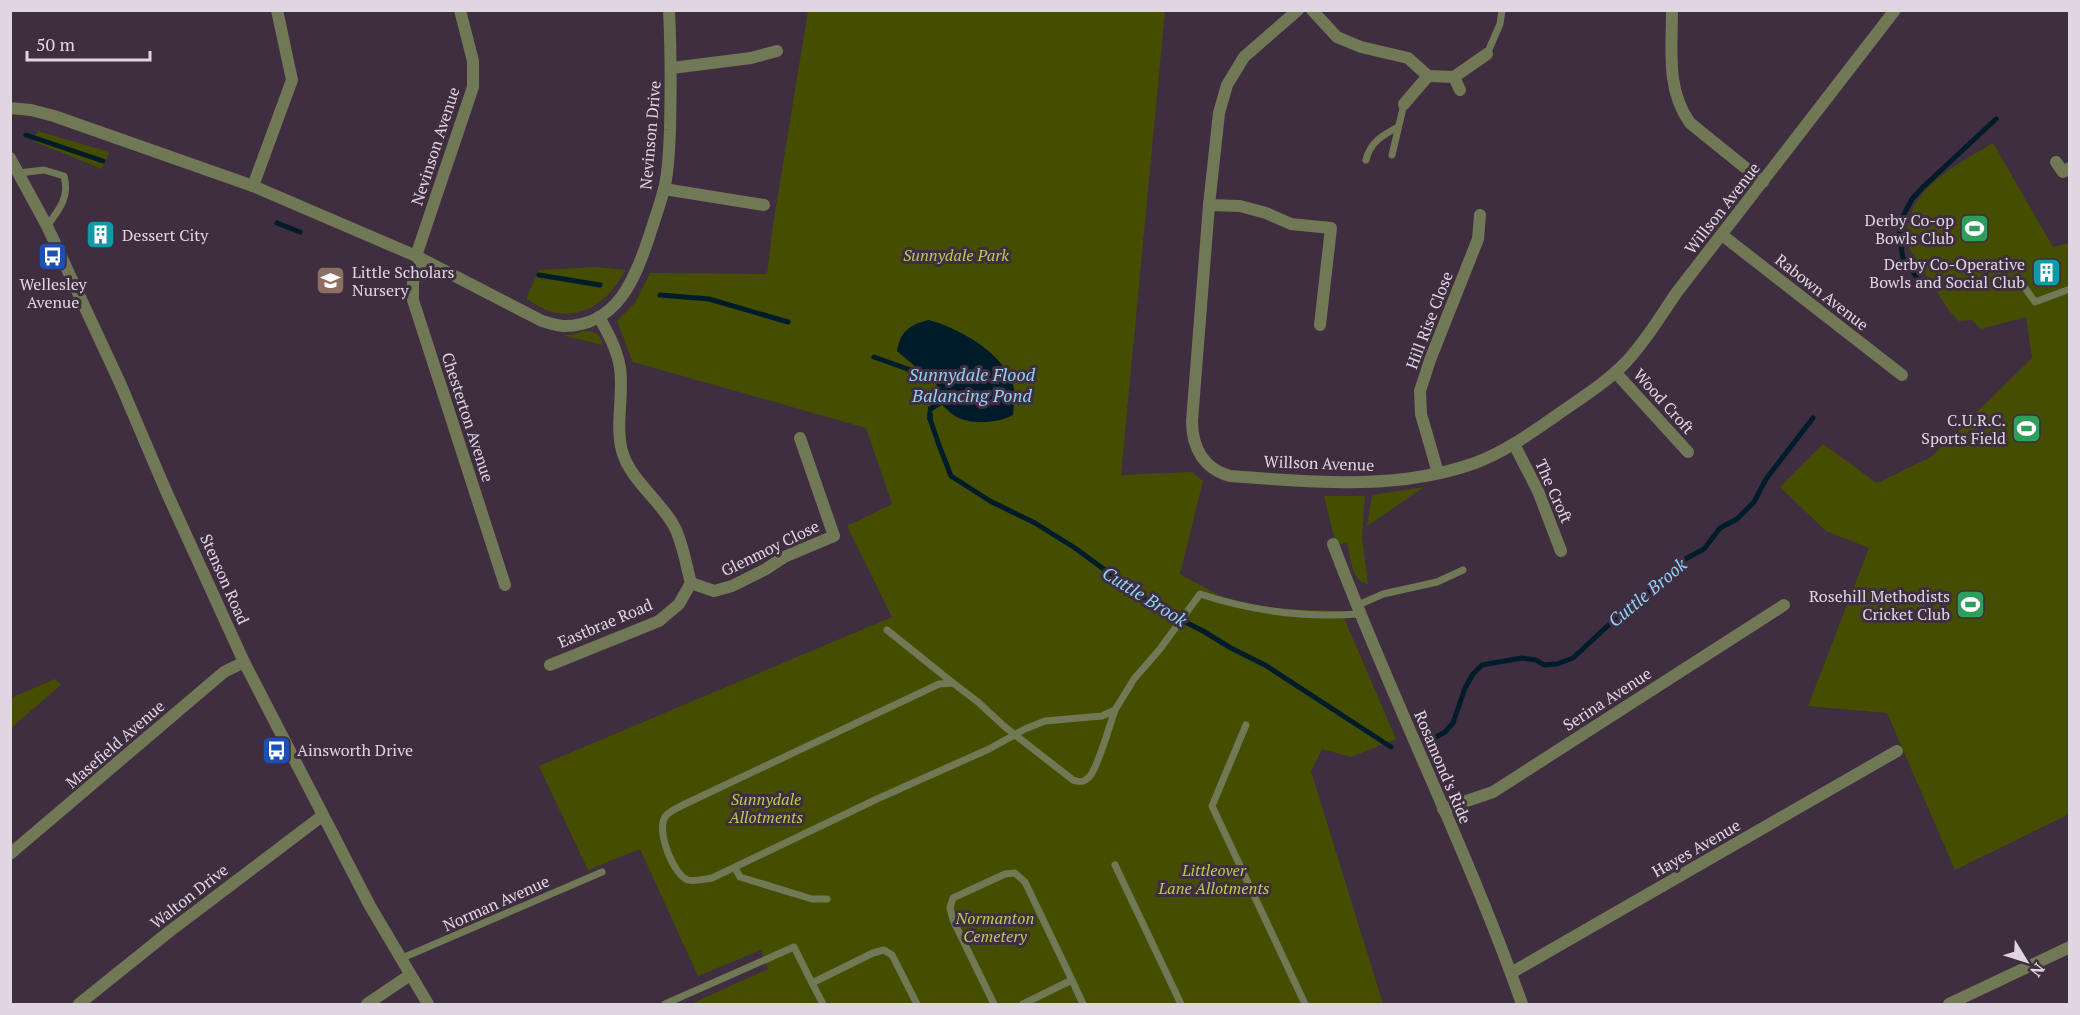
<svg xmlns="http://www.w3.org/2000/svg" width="2080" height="1015" font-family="'PT Serif',serif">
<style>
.green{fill:#454e00}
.water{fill:#001c2b}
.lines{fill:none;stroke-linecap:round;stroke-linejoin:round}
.stream{stroke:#001c2b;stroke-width:5}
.service{stroke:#717855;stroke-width:7}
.minor{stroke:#717855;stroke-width:12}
.tertiary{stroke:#717855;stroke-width:12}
.labels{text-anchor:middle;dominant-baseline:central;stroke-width:6;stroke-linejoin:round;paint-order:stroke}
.street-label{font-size:16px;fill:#e0d6e1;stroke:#3e2e3f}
.poi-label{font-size:16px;fill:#e0d6e1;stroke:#3e2e3f;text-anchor:end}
.park-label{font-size:16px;font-style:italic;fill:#bacc51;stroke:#3e2e3f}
.water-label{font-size:18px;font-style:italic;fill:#8dd2f9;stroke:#3e2e3f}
</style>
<rect width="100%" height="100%" fill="#3e2e3f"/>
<g class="green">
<polygon points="808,11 1165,11 1121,475 1192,472 1203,481 1180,574 1226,599 1263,608 1341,611 1396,739 1351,757 1322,749 1311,771 1383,1004 691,1004 768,969 761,950 698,976 640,849 588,870 539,766 892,617 847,526 892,504 866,428 633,362 617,321 635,303 650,273 767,274 773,225"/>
<polygon points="38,131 109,152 102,169 33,141"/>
<path d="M1993,143L2053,247L2069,243V814L1955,870L1887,713L1808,706L1869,548L1826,531L1780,487L1823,444L1877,483L1931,457L2032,358L2026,317L1981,329L1972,320L1959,321L1950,312L1909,248C1897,193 1954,167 1993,143Z"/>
<path d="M596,267L625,270C612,298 584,320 552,312C542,309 534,303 526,299L539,270Z"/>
<path d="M584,331C595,331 600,334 603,345L561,335H571Z"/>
<polygon points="1424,487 1367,526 1372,495"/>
<path d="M1324,496H1365L1362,538L1368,584C1351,582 1351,557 1347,543L1336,545Z"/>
<polygon points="55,679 61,685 11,728 11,698"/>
</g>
<path class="water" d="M929,320C961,329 1013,357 1015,396C1015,402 1013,409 1013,415C999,423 972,425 957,417C952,415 947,409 942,405L932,411L933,419L927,420L928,407L939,400L937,385L897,351C900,332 910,324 929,320Z"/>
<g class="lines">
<g class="stream">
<polyline points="26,135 103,161"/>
<polyline points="277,223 300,232"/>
<polyline points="539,275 600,285"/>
<polyline points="1921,283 1903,258 1899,235 1904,214 1912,199 1923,187 1996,119"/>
<polyline points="660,295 709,299 788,322"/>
<polyline points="874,357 927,376"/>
<polyline points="930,414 930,419 939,445 951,476 990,501 1035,523 1075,548 1139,595 1166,612 1203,631 1231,648 1265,665 1391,747"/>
<polyline points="1436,737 1445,732 1453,723 1465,688 1473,674 1482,665 1522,658 1536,660 1544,665 1557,664 1573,658 1641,595 1658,587 1676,564 1704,549 1720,528 1737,519 1754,502 1766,479 1813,418"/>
</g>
<g class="service">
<polyline points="1487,54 1500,24 1502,10"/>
<polyline points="1392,155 1404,104"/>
<path d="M1366,160C1370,142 1383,135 1398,127"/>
<path d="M19,173L44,170L64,176C70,197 59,210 47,226"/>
<polyline points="2025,288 2035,302 2070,289"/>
<polyline points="1356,606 1383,594 1437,582 1463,570"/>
<polyline points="887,630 953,683"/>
<path d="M1115,710C1110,724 1098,767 1090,776C1085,782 1080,783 1073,780L1005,727L978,702L953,683L939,684L685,804C679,807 669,811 665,817C656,830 673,875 688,880C695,882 704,879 712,878L877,799L989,749L1025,729L1045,721L1102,716L1115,710L1134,679L1160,649L1200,594C1252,611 1304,618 1359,614"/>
<polyline points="1246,725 1212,806 1305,1004"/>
<polyline points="1115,865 1181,1004"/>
<polyline points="735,868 740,877 812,899 827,899"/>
<polyline points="400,959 602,872"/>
<polyline points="1072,980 1083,1004"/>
<polyline points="665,1004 794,947 812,983"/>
<polyline points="823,1004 812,983 873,953 884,950 892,955 917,1004"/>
<polyline points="994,1004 953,920 950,908 953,898 1005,874 1015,873 1025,882 1072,980 1023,1004"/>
</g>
<g class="minor">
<path d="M1298,10L1244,57L1227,85L1219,113L1209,205L1192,421C1192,448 1204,469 1230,476C1312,482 1396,491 1475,463C1505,452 1531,433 1557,415C1581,398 1606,383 1626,362C1646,341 1661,315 1677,292L1895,10"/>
<polyline points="1312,10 1337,37 1361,47 1408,58 1428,76 1454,77"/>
<path d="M1672,10C1672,49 1666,90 1690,123L1763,182"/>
<polyline points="672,68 751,58 777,51"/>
<polyline points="1460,90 1454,77 1487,54"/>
<polyline points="1404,104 1428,76"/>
<path d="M10,108L31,110L54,116L253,186L416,256L542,321C549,323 557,326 564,326C617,326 635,279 649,237C654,221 660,205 664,189C669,170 669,149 670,130C671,90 671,51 669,10"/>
<polyline points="2056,162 2063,172 2070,168"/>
<polyline points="253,186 292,80 277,10"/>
<polyline points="664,189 764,205"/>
<polyline points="1209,205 1240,206 1266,213 1291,224 1331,228 1320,325"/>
<polyline points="1722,235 1902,375"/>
<polyline points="416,256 473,87 473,61 460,10"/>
<polyline points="421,259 413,282 413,300 505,585"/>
<polyline points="1616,373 1688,452"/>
<polyline points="1514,444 1538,491 1561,551"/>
<polyline points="1438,473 1421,414 1420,391 1430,360 1478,239 1480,215"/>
<path d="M1333,544C1391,699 1467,848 1522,1004"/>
<polyline points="691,583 714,591 732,586 766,569 784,557 834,536 800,438"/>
<path d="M550,665L659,621L679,604L691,583C686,565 683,543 674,526C660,500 630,480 622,451C615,424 624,395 620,368C617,349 608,333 599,317"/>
<polyline points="1443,809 1493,792 1784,605"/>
<polyline points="10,854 224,672 244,662"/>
<polyline points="1511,973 1897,751"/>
<polyline points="79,1004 170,931 322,816"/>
<polyline points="367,1004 410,975"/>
</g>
<g class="tertiary">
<polyline points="10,158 47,226 120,383 166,491 244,662 370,906 428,1004"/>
<polyline points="1949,1004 2070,947"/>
</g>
</g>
<defs>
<symbol id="stadium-square" viewBox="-11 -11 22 22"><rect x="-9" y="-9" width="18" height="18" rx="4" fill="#2e9e5b" stroke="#3e2e3f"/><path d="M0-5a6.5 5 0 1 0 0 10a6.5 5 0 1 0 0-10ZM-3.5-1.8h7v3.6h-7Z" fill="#fff"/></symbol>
<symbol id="building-square" viewBox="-11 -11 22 22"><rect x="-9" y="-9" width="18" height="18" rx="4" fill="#0f9aa8" stroke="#3e2e3f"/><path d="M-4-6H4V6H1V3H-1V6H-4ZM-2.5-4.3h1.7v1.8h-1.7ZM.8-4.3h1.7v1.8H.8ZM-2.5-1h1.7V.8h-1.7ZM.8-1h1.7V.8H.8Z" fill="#fff"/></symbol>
<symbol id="bus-square" viewBox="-11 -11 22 22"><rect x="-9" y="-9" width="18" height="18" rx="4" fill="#1a4fb4" stroke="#3e2e3f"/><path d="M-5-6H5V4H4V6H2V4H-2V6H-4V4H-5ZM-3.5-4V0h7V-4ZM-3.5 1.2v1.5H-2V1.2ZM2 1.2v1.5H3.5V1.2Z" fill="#fff"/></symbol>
<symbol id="school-square" viewBox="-11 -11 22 22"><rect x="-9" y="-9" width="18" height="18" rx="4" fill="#8d6e63" stroke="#3e2e3f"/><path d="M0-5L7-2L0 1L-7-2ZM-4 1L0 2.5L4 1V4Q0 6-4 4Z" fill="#fff"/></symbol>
</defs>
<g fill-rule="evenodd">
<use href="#stadium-square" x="1958" y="212" width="33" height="33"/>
<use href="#building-square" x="84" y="218" width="33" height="33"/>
<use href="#bus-square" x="36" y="240" width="33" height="33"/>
<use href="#building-square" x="2030" y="256" width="33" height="33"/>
<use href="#school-square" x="314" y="264" width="33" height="33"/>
<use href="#stadium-square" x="2010" y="412" width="33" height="33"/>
<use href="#stadium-square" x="1954" y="588" width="33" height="33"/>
<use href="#bus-square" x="260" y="734" width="33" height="33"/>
</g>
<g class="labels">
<g class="street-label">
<text transform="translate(650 135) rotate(-85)">Nevinson Drive</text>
<text transform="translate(435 146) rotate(-72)">Nevinson Avenue</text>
<text transform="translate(1722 208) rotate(-52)">Willson Avenue</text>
<text transform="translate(1822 292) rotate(38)">Rabown Avenue</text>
<text transform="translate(1429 320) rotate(-69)">Hill Rise Close</text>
<text transform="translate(1664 401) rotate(48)">Wood Croft</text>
<text transform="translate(468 417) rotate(72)">Chesterton Avenue</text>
<text transform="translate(1319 463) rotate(2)">Willson Avenue</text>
<text transform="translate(1554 491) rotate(66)">The Croft</text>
<text transform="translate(770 548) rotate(-26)">Glenmoy Close</text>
<text transform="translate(225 579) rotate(66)">Stenson Road</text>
<text transform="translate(605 623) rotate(-23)">Eastbrae Road</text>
<text transform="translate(1607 699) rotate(-33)">Serina Avenue</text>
<text transform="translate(115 744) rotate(-41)">Masefield Avenue</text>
<text transform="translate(1443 767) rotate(67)">Rosamond's Ride</text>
<text transform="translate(1696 848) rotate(-30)">Hayes Avenue</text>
<text transform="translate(189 896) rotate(-38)">Walton Drive</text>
<text transform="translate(496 903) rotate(-24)">Norman Avenue</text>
</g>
<g class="poi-label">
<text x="1954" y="220">Derby Co-op<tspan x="1954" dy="18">Bowls Club</tspan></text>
<text x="122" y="235" text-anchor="start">Dessert City</text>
<text x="2025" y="264">Derby Co-Operative<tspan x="2025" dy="18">Bowls and Social Club</tspan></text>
<text x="352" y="272" text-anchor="start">Little Scholars<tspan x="352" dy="18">Nursery</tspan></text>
<text x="53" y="284" text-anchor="middle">Wellesley<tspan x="53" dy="18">Avenue</tspan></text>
<text x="2006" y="420">C.U.R.C.<tspan x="2006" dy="18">Sports Field</tspan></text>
<text x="1950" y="596">Rosehill Methodists<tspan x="1950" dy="18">Cricket Club</tspan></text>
<text x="297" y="750" text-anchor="start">Ainsworth Drive</text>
</g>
<g class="park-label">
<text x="956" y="255">Sunnydale Park</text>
<text x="766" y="799">Sunnydale<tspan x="766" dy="18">Allotments</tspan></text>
<text x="1214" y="870">Littleover<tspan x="1214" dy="18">Lane Allotments</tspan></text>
<text x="995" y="918">Normanton<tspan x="995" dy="18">Cemetery</tspan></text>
</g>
<g class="water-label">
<text x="972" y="374">Sunnydale Flood<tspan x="972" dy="21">Balancing Pond</tspan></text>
<text transform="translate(1647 592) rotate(-40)">Cuttle Brook</text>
<text transform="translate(1145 596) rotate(32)">Cuttle Brook</text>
</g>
</g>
<rect width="2080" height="1015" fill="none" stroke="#e0d6e1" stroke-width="24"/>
<g transform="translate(2026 961) rotate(128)" stroke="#3e2e3f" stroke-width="4.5" paint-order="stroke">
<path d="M0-4.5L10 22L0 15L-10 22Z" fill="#e0d6e1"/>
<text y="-9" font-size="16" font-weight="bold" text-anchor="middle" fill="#e0d6e1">N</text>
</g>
<path d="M27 51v9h123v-9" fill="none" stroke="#e0d6e1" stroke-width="3"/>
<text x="36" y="51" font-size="18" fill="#e0d6e1" stroke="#3e2e3f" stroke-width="4.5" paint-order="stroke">50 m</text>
</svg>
